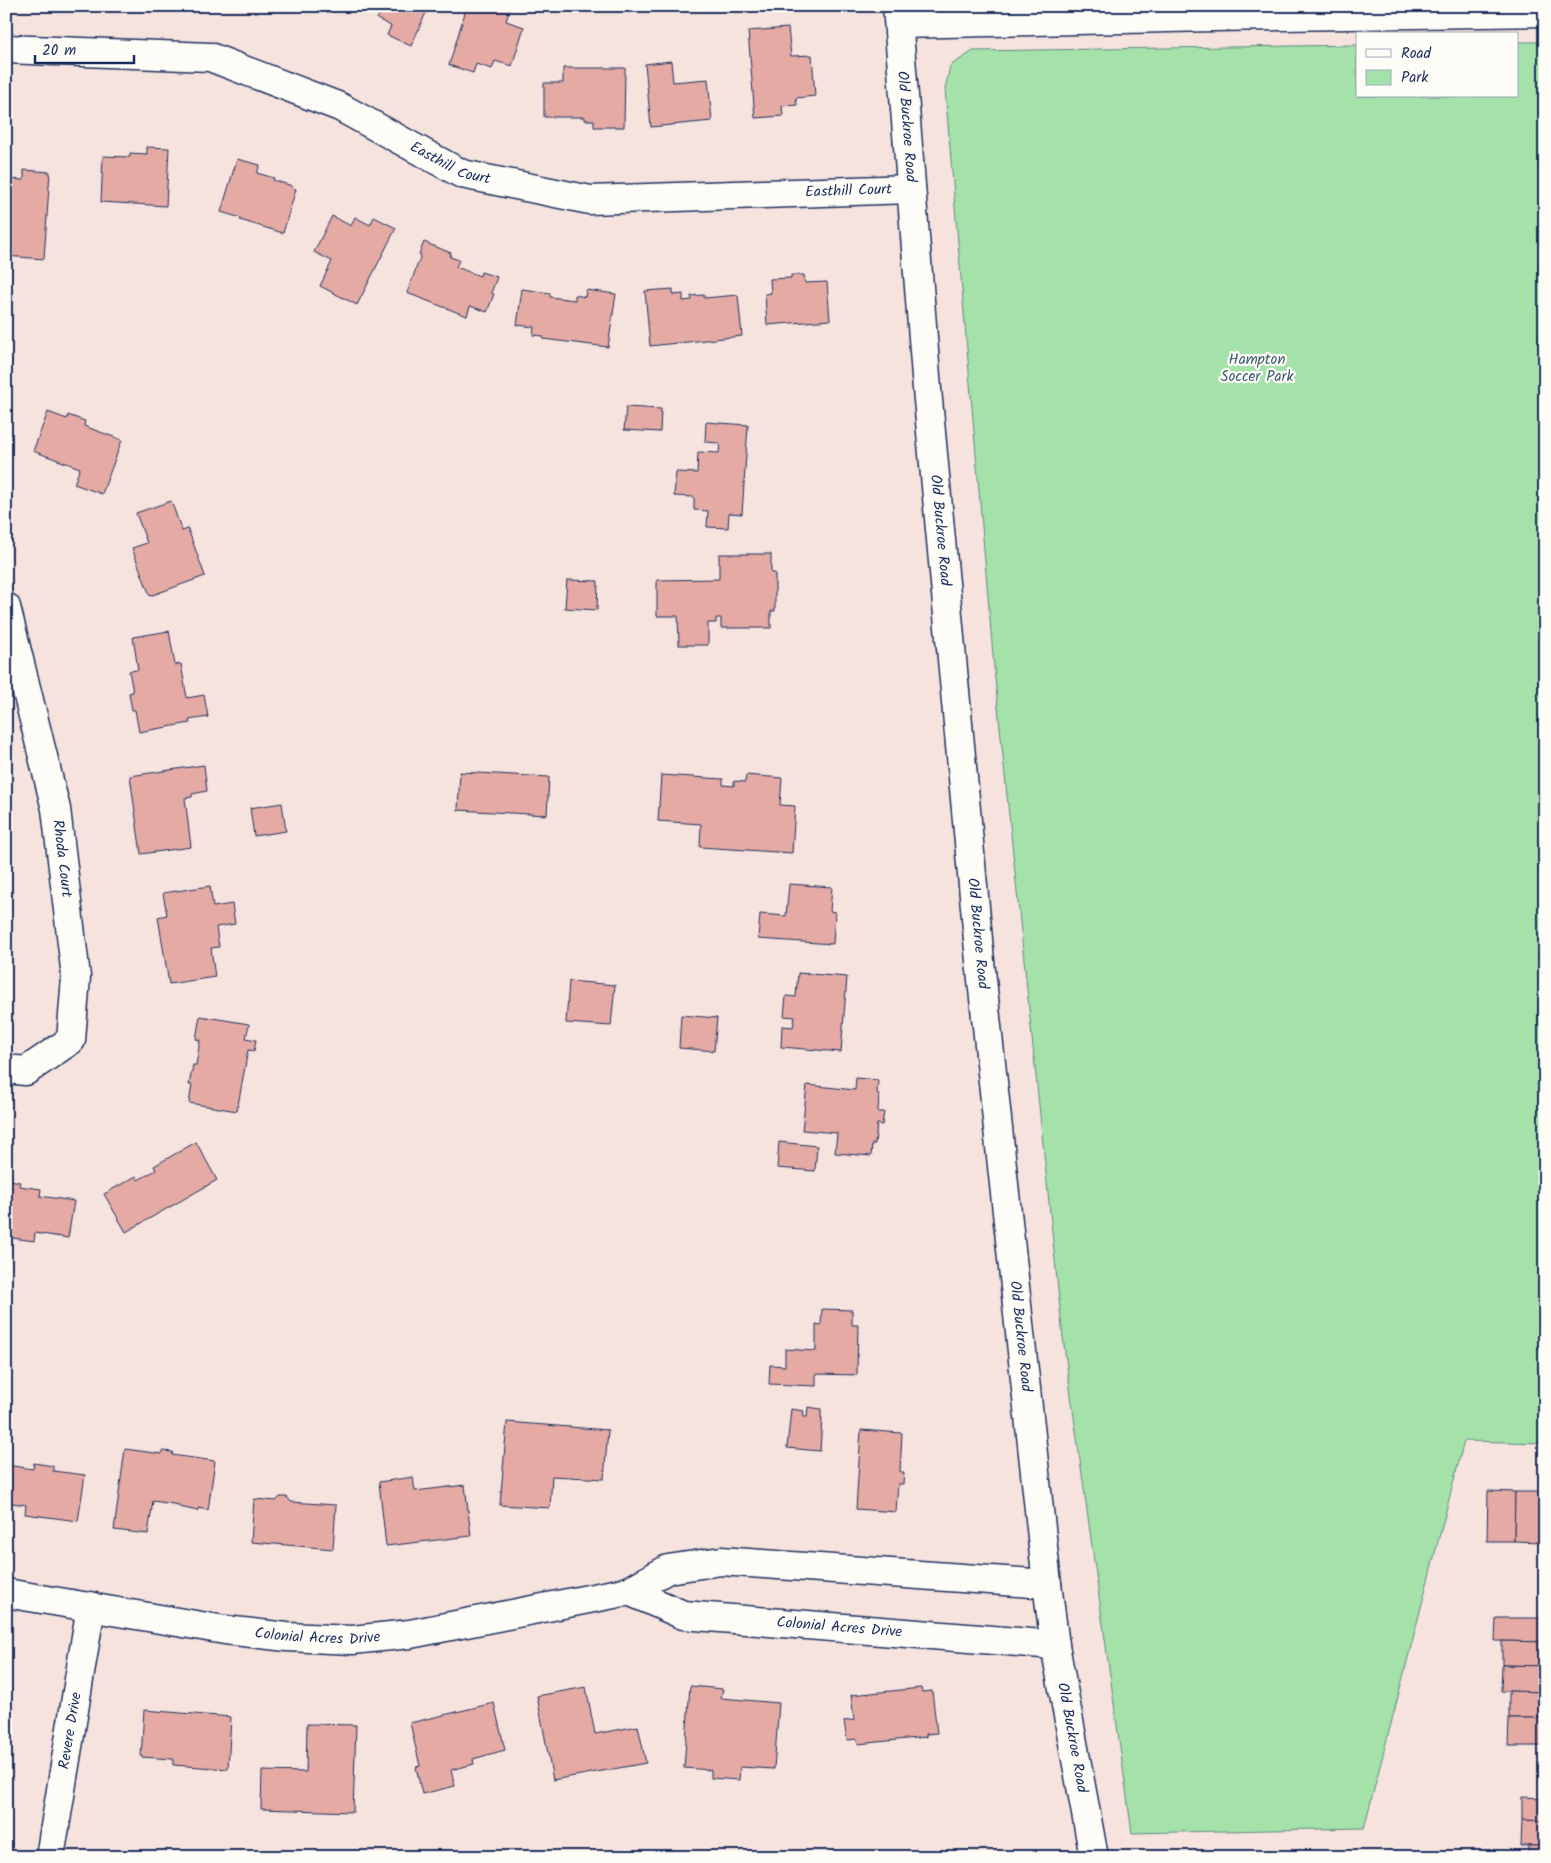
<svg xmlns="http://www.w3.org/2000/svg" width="1551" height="1863" font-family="Kalam,sans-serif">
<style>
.green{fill:#a4e2aa;stroke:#608884}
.building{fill:#e5aaa4;stroke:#1b2f5e}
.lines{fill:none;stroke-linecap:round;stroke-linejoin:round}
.minor-casing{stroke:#1b2f5e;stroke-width:31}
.major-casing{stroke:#1b2f5e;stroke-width:31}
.minor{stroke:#fdfcf7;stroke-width:28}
.major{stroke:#fdfcf7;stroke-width:28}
.labels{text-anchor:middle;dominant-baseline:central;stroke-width:4.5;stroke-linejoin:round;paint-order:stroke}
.street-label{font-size:15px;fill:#1b2f5e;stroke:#fdfcf7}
.park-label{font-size:15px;fill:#3d5c71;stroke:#fdfcf7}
</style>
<rect width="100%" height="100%" fill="#f6e3de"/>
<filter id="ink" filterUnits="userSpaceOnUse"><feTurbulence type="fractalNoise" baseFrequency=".02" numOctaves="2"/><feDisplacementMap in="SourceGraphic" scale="10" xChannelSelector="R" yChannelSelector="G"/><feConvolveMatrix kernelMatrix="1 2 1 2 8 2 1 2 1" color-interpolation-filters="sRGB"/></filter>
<g filter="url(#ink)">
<polygon class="green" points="1517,42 1545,42 1545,1443 1464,1441 1364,1828 1132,1833 1063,1338 995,679 945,89 950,66 973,51 1357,45 1357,96 1517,96"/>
<g class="building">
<polygon points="366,6 429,6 411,46 387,35 391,26 377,19 380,13"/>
<polygon points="467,6 511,6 506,21 524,27 512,66 495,61 492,69 476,64 473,73 449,65"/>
<polygon points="788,28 791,56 812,55 815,96 796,98 797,105 782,106 783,116 755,118 748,31"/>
<polygon points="671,61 673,82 708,79 712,121 651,127 645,64"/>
<polygon points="563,68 625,68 624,127 594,127 594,120 585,120 585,117 544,117 544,83 563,83"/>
<polygon points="147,147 169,148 166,206 101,202 103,156 130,157 130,153 147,154"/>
<polygon points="237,159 260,165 257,173 274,178 273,180 292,186 292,188 296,189 283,233 240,220 241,218 221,212"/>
<polygon points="24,170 50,172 44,259 6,256 6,188 9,188 9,179 24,180"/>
<polygon points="332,216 351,226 355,217 370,225 374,217 396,228 357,305 320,286 332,261 314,252"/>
<polygon points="424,242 451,253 450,257 459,260 456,267 480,276 481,272 497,277 491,293 494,294 487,312 470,306 467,316 407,293 421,255 419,254"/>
<polygon points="791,275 804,275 805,283 827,282 830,320 767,325 765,294 771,293 770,279 791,278"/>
<polygon points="522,289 550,293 550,297 575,300 575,295 585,297 586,290 616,294 608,347 543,339 543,336 533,335 534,327 517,325"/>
<polygon points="673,289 673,295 683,294 683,301 692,300 691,296 704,295 704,298 738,295 742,336 650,346 645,291"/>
<polygon points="626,407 661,409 660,432 624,430"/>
<polygon points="48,412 67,419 68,415 85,421 84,426 122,440 102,494 74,484 80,468 33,451"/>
<polygon points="706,422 748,425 742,514 729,513 728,528 707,527 708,511 694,510 694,497 674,496 676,472 697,473 698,452 719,453 720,443 705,442"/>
<polygon points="171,501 182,531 188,529 205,576 150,596 132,548 147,543 136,513"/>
<polygon points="719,554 771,554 771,573 775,573 775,611 771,611 771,628 721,628 721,618 716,618 716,623 708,623 708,645 679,645 678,616 657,616 657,580 719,579"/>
<polygon points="567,580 598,581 597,610 565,608"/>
<polygon points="169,631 175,665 181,664 187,698 204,695 208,717 189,720 190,723 139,732 135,710 132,710 129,693 133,692 129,671 138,670 133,637"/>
<polygon points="204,765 207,791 192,794 192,797 185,798 191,847 141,854 130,776"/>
<polygon points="460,772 549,777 547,815 458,810"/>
<polygon points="661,775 723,779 723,785 734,786 734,781 745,782 746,775 782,778 780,805 795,806 792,853 700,847 701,824 658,821"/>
<polygon points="282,803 286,831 254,836 250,808"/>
<polygon points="789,884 832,887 830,911 835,912 833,944 758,939 760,914 786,916"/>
<polygon points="210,886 213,907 232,904 235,924 216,927 219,947 211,948 215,977 169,984 158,917 167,915 163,893"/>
<polygon points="798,973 847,977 841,1052 781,1047 782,1026 793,1027 795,1017 784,1016 786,996 796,997"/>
<polygon points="569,981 615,985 611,1026 566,1023"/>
<polygon points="681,1015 717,1018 714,1051 679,1048"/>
<polygon points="200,1016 249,1024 246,1038 256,1040 254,1051 248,1050 237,1111 189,1103 192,1085 189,1085 193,1065 196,1065 200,1040 196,1039"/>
<polygon points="856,1078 878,1080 877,1093 879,1094 878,1112 884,1112 882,1125 877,1124 875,1144 872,1144 871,1156 835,1153 837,1133 802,1130 807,1085 855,1090"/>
<polygon points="196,1142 217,1180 126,1232 104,1194 136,1176 138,1180 156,1170 154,1166"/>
<polygon points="779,1142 817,1146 815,1171 777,1168"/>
<polygon points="6,1179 20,1182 19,1186 41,1189 40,1196 74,1201 68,1238 35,1233 34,1241 6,1237"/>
<polygon points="822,1309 852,1310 852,1325 858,1325 857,1375 816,1374 816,1386 769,1384 770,1365 785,1366 785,1349 816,1351 816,1324 821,1325"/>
<polygon points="808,1407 821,1409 821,1418 822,1418 820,1451 787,1448 791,1409 804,1411 803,1417 807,1417"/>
<polygon points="507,1422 608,1430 604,1479 552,1476 550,1508 500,1505"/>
<polygon points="861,1430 902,1433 900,1472 904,1472 903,1484 898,1484 896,1512 856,1509"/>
<polygon points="125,1449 162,1454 162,1451 173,1452 172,1455 215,1461 208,1510 198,1508 198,1511 179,1507 179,1505 153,1501 148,1534 114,1530"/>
<polygon points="34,1463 53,1466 53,1471 85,1475 78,1521 25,1514 26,1505 6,1502 6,1465 33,1469"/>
<polygon points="413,1477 415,1491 465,1485 471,1536 386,1546 379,1482"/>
<polygon points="1543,1485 1545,1485 1545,1534 1542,1534"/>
<polygon points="1488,1491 1515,1492 1514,1541 1487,1541"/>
<polygon points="1515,1492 1542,1492 1541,1542 1514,1541"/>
<polygon points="280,1497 287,1497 291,1502 336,1505 333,1549 251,1542 254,1499 276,1501"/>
<polygon points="1496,1618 1545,1618 1544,1642 1495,1641"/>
<polygon points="1502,1641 1545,1642 1545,1666 1502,1665"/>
<polygon points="1502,1665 1545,1666 1545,1692 1501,1691"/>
<polygon points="690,1686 723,1689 721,1698 779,1703 774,1769 740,1767 739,1780 711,1778 711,1770 684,1768"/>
<polygon points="586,1687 595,1734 638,1726 646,1763 553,1780 537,1696"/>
<polygon points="921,1688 922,1692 932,1691 937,1733 926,1734 926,1737 858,1744 857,1739 847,1740 844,1721 854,1720 851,1695"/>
<polygon points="1509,1691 1545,1692 1545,1718 1509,1718"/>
<polygon points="494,1703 505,1750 473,1759 474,1764 451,1770 455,1786 422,1794 416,1767 420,1766 410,1723"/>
<polygon points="144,1710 231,1717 228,1769 173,1765 173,1759 141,1757"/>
<polygon points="1509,1718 1545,1718 1545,1746 1508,1746"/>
<polygon points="307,1724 356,1725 353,1812 261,1809 262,1771 306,1772"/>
<polygon points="1522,1797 1545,1798 1545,1821 1522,1820"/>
<polygon points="1522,1820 1545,1821 1545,1846 1521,1846"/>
<rect x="1528" y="1846" width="17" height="11"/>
</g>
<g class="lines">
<defs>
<g id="minor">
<polyline points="899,24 1213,17 1545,12"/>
<path id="s1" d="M6,49L210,57L340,107L462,174L590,200L911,189"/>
<path id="s2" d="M6,607L56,809L76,977L71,1040L26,1071L6,1069"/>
<path id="s3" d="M629,1591L683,1615L1055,1645"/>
<path id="s4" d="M6,1593L225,1630L287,1637L352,1640L410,1634L629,1591L668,1569L721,1561L1047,1584"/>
<path id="s5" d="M50,1857L91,1606"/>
</g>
<g id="major">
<path id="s6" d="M897,6L927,389L980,961L1047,1584L1055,1645L1094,1857"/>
</g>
</defs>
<use href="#minor" class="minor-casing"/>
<use href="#major" class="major-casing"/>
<use href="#minor" class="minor"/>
<use href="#major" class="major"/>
</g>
</g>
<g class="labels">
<g class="street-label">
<text stroke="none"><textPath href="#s6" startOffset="121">Old Buckroe Road</textPath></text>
<text stroke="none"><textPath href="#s1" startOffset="468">Easthill Court</textPath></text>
<text stroke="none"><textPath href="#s1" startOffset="872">Easthill Court</textPath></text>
<text stroke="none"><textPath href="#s6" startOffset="526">Old Buckroe Road</textPath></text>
<text stroke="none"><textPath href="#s2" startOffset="258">Rhoda Court</textPath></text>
<text stroke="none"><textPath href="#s6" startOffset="931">Old Buckroe Road</textPath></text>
<text stroke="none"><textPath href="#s6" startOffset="1336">Old Buckroe Road</textPath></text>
<text stroke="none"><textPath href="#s3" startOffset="216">Colonial Acres Drive</textPath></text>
<text stroke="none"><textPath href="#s4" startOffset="315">Colonial Acres Drive</textPath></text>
<text stroke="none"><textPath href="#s5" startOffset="128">Revere Drive</textPath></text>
<text stroke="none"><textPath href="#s6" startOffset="1741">Old Buckroe Road</textPath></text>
</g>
<g class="park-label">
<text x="1257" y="360">Hampton<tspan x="1257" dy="17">Soccer Park</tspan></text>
</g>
</g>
<rect width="1551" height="1863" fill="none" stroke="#fdfcf7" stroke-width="25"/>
<rect x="12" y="12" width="1526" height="1838" fill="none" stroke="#1b2f5e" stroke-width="2" filter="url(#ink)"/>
<rect x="1356" y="32" width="162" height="65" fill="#fdfcf7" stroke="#a3aaba"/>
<rect x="1366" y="49" width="25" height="8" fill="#fdfcf7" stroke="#a3aaba"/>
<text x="1401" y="58" font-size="15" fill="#1b2f5e">Road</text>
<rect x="1366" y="70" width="25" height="15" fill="#a4e2aa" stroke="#a3aaba"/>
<text x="1401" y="82" font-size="15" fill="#1b2f5e">Park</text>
<path d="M35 55v8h99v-8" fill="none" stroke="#1b2f5e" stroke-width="2.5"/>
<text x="42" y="55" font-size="15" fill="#1b2f5e" stroke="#fdfcf7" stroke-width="4" paint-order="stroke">20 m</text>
</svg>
